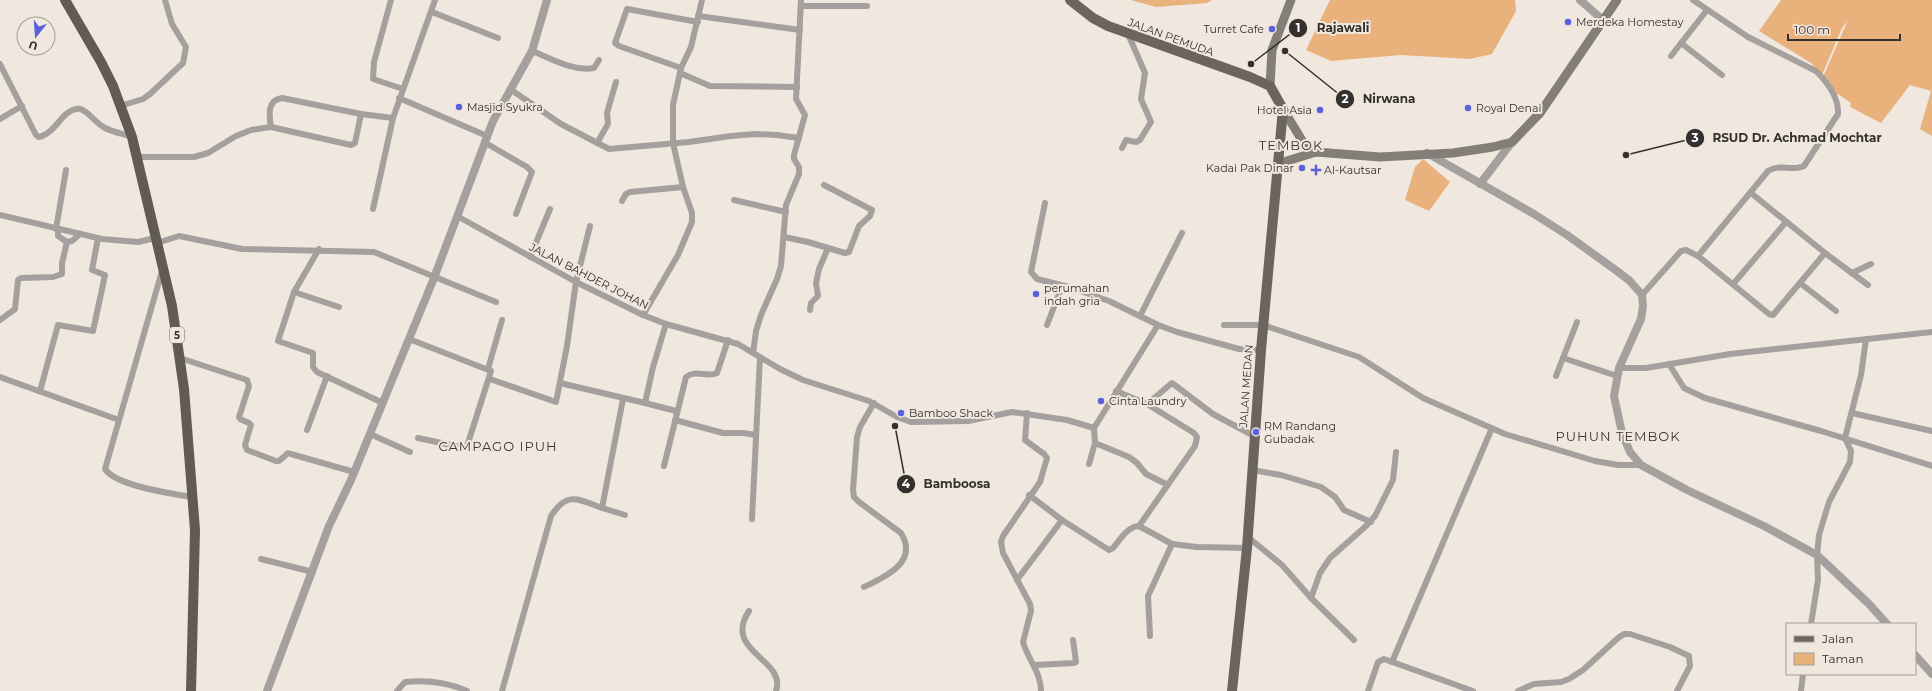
<svg xmlns="http://www.w3.org/2000/svg" width="1932" height="691" font-family="Montserrat,sans-serif">
<style>
.green{fill:#e9b27c}
.lines{fill:none;stroke-linecap:round;stroke-linejoin:round}
.minor{stroke:#a4a09d;stroke-width:6}
.tertiary{stroke:#a4a09d;stroke-width:8}
.secondary{stroke:#837e78;stroke-width:9}
.primary{stroke:#6c655f;stroke-width:10}
.trunk{stroke:#625a54;stroke-width:10}
.poi-dot{fill:#5a62da;stroke:#f0e7de;stroke-width:1.5}
.labels{text-anchor:middle;dominant-baseline:central;stroke-width:4;stroke-linejoin:round;paint-order:stroke}
.shield{fill:#f0e7de;stroke:#6c6762;stroke-width:1}
.shield-label{font-size:10px;font-weight:bold;fill:#34302d}
.poi-label{font-size:11px;fill:#34302d;stroke:#f0e7de;text-anchor:start}
.street-label{font-size:11px;fill:#34302d;stroke:#f0e7de}
.quarter-label{font-size:13px;letter-spacing:1px;fill:#3e3730;stroke:#f0e7de}
.leader{fill:none;stroke:#34302d;stroke-width:1.5}
.callout-dot{fill:#34302d;stroke:#f0e7de;stroke-width:1.5}
.mark-label{font-size:12px;text-anchor:middle;font-weight:bold;fill:#fff}
.callout-label{font-size:12px;text-anchor:middle;font-weight:bold;fill:#34302d;stroke:#f0e7de;stroke-width:4;stroke-linejoin:round;paint-order:stroke}
</style>
<rect width="100%" height="100%" fill="#f0e7de"/>
<g class="green">
<polygon points="1131,0 1212,0 1207,3 1156,7"/>
<polygon points="1330,0 1515,0 1516,11 1492,54 1470,59 1401,55 1331,61 1306,50"/>
<polygon points="1781,0 1932,0 1932,136 1920,129 1931,91 1910,85 1881,123 1850,107 1851,103 1838,94 1834,100 1823,77 1848,20 1842,28 1822,75 1811,63 1759,31"/>
<polygon points="1423,159 1450,182 1429,211 1405,200 1415,167"/>
</g>
<g class="lines">
<g class="minor">
<polyline points="391,0 374,62 373,79 403,89"/>
<path d="M1693,0L1748,37L1816,71C1827,82 1839,98 1838,114L1804,166C1792,172 1780,163 1768,171L1698,256"/>
<polyline points="801,6 867,6"/>
<polyline points="432,12 498,38"/>
<polyline points="698,16 800,30"/>
<polyline points="1681,43 1722,75"/>
<path d="M532,51C550,58 573,72 594,68L599,60"/>
<polyline points="1671,56 1707,10"/>
<path d="M0,64L36,135L39,137C49,135 57,124 63,117C84,97 88,119 105,128C113,132 123,134 132,137"/>
<polyline points="681,68 619,46 615,43 627,9 698,22"/>
<polyline points="680,73 710,86 797,87"/>
<polyline points="510,89 561,124 609,149 689,142 731,136 755,134 777,135 799,138"/>
<polyline points="399,98 487,136"/>
<polyline points="120,106 143,99 150,94 183,63 186,47 172,24 165,0"/>
<polyline points="0,119 22,106"/>
<path d="M271,127C269,115 267,100 282,98L361,114L393,118"/>
<polyline points="484,142 527,167 532,172 516,214"/>
<polyline points="597,143 608,124 607,113 616,82"/>
<polyline points="1122,148 1126,140 1136,142 1140,140 1151,122 1141,99 1145,73 1128,34"/>
<polyline points="137,157 194,157 208,153 236,136 251,130 271,127 351,145 355,143 361,114"/>
<polyline points="1751,193 1825,253 1868,285"/>
<polyline points="734,200 786,212"/>
<polyline points="622,201 626,194 630,192 683,187"/>
<polyline points="1045,203 1031,272 1037,279 1069,287 1109,301 1158,325 1177,332 1239,349 1261,350"/>
<polyline points="373,209 393,118 435,0"/>
<polyline points="0,215 102,239 138,242 155,238"/>
<polyline points="457,216 576,282 643,315 666,324 738,344 780,369 803,380 869,401 897,417 911,422 968,421 1012,412 1067,420 1094,428 1158,325"/>
<polyline points="56,229 66,170"/>
<polyline points="58,229 58,236 67,242"/>
<polyline points="784,237 808,242 845,253 849,252 859,226 870,216 872,210 824,185"/>
<polyline points="157,243 179,236 242,249 374,252 496,302"/>
<polyline points="319,249 294,292 278,341 313,353 313,367 317,372 383,403"/>
<polyline points="530,257 550,209"/>
<path d="M162,271L105,469C116,486 173,494 192,497"/>
<polyline points="1852,273 1871,264"/>
<polyline points="1734,283 1786,222"/>
<polyline points="1800,283 1836,311"/>
<polyline points="294,292 339,307"/>
<polyline points="1642,295 1681,251 1686,250 1698,256 1769,314 1773,315 1825,253"/>
<polyline points="810,310 811,303 818,296 816,283 819,269 828,248"/>
<polyline points="643,315 678,255 692,222 692,213 683,187 673,143 673,105 681,68 691,47 702,0"/>
<polyline points="1140,316 1182,233"/>
<polyline points="0,320 15,309 18,280 21,278 53,277 62,274 62,263 67,242 72,241 80,234"/>
<polyline points="1047,325 1062,286"/>
<polyline points="1224,325 1263,325 1359,357 1423,398 1505,434 1595,461 1618,465 1641,465"/>
<polyline points="409,339 491,371 468,443 465,448 418,438"/>
<polyline points="753,353 756,331 761,315 777,279 781,266 786,205 799,174 799,167 794,159 794,155 805,115 796,99 801,0"/>
<polyline points="180,358 247,380 249,386 239,417 240,419 249,423 251,425 245,445 247,450 276,461 279,461 288,453 291,454 354,472"/>
<polyline points="1563,358 1617,376"/>
<polyline points="1669,364 1684,388 1705,398 1821,431 1932,466"/>
<polyline points="1619,368 1646,368 1730,354 1932,332"/>
<polyline points="488,369 502,320"/>
<polyline points="1556,376 1577,322"/>
<polyline points="0,377 119,420"/>
<polyline points="490,379 556,402 567,346 576,282 590,226"/>
<polyline points="560,383 645,403 653,367 666,324"/>
<polyline points="40,391 58,325 93,331 105,275 92,270 98,238"/>
<polyline points="1116,391 1147,404 1194,433 1197,437 1195,446 1139,526"/>
<polyline points="645,403 676,411"/>
<polyline points="1147,404 1172,383 1213,414 1254,436"/>
<path d="M1027,413L1025,440L1044,454L1047,458L1040,482L1003,536L1001,542L1003,553L1030,604L1031,611L1023,642C1028,660 1041,672 1041,691"/>
<polyline points="1852,413 1932,431"/>
<polyline points="675,420 723,433 743,433 756,435"/>
<polyline points="307,430 327,376"/>
<polyline points="370,434 410,452"/>
<polyline points="1095,443 1129,457 1137,463 1146,474 1168,485"/>
<polyline points="1089,464 1095,443 1094,428"/>
<path d="M664,466L686,377C696,369 707,378 717,373L728,340"/>
<polyline points="1252,470 1281,475 1321,487 1335,497 1344,510 1371,522"/>
<path d="M1029,495L1062,520L1109,550L1113,548C1120,540 1128,526 1139,526L1172,544L1197,547L1247,548"/>
<polyline points="602,508 625,515"/>
<polyline points="752,519 760,357"/>
<polyline points="1248,537 1282,565 1311,598 1354,640"/>
<polyline points="261,559 313,572"/>
<polyline points="1017,580 1062,520"/>
<path d="M864,587C885,577 919,562 901,533L859,502L854,497L853,490L857,437L860,427L874,403"/>
<polyline points="1311,598 1320,573 1330,558 1366,526 1375,516 1393,480 1396,452"/>
<path d="M749,611C722,652 787,659 776,691"/>
<polyline points="1811,624 1818,580 1817,555 1819,535 1829,502 1850,462 1851,451 1845,438 1861,375 1866,339"/>
<polyline points="1150,636 1148,596 1172,544"/>
<polyline points="1392,662 1492,428"/>
<polyline points="1035,665 1074,663 1076,662 1073,640"/>
<path d="M397,691L405,682C427,680 447,682 467,691"/>
<path d="M502,691L551,516C567,491 578,499 602,508L623,399"/>
<polyline points="1368,691 1378,662 1384,659 1473,691"/>
<polyline points="1518,691 1534,684 1561,682 1569,679 1583,670 1618,638 1624,634 1630,634 1670,647 1689,656 1690,666 1677,691"/>
<polyline points="1801,691 1803,674"/>
</g>
<g class="tertiary">
<polyline points="1580,0 1604,21"/>
<polyline points="1427,153 1534,214 1567,235 1617,271 1630,281 1642,295 1643,306 1641,319 1619,368 1614,396 1622,433 1630,452 1641,465 1687,490 1764,526 1817,555 1869,604 1887,624"/>
<polyline points="1480,184 1512,142"/>
<polyline points="1915,655 1932,674"/>
<polyline points="267,691 329,526 351,480 434,278 493,121 532,51 547,0"/>
</g>
<g class="secondary">
<polyline points="1270,86 1272,50 1291,0"/>
<polyline points="1283,109 1303,142 1316,152"/>
<polyline points="1277,164 1316,152 1380,157 1453,153 1493,147 1512,142 1540,113 1617,0"/>
</g>
<polyline class="primary" points="1070,0 1093,18 1108,26 1250,77 1270,86 1283,109 1261,350 1247,548 1232,691"/>
<polyline class="trunk" points="65,0 101,62 113,86 132,137 172,306 184,389 195,530 191,691"/>
</g>
<g class="poi-dot">
<circle cx="1568" cy="22" r="4"/>
<circle cx="1272" cy="29" r="4"/>
<circle cx="459" cy="107" r="4"/>
<circle cx="1468" cy="108" r="4"/>
<circle cx="1320" cy="110" r="4"/>
<circle cx="1302" cy="168" r="4"/>
<path d="M1314 164h4v4h4v4h-4v4h-4v-4h-4v-4h4z"/>
<circle cx="1036" cy="294" r="4"/>
<circle cx="1101" cy="401" r="4"/>
<circle cx="901" cy="413" r="4"/>
<circle cx="1256" cy="432" r="4"/>
</g>
<g class="labels">
<rect class="shield" x="170" y="327" width="14" height="16" rx="3"/>
<g class="shield-label">
<text x="177" y="335">5</text>
</g>
<g class="poi-label">
<text x="1576" y="22">Merdeka Homestay</text>
<text x="1264" y="29" text-anchor="end">Turret Cafe</text>
<text x="467" y="107">Masjid Syukra</text>
<text x="1476" y="108">Royal Denai</text>
<text x="1312" y="110" text-anchor="end">Hotel Asia</text>
<text x="1294" y="168" text-anchor="end">Kadai Pak Dinar</text>
<text x="1324" y="170">Al-Kautsar</text>
<text x="1044" y="288">perumahan<tspan x="1044" dy="13">indah gria</tspan></text>
<text x="1109" y="401">Cinta Laundry</text>
<text x="909" y="413">Bamboo Shack</text>
<text x="1264" y="426">RM Randang<tspan x="1264" dy="13">Gubadak</tspan></text>
</g>
<g class="street-label">
<text transform="translate(1171 37) rotate(20)">JALAN PEMUDA</text>
<text transform="translate(589 276) rotate(27)">JALAN BAHDER JOHAN</text>
<text transform="translate(1246 386) rotate(-86)">JALAN MEDAN</text>
</g>
<g class="quarter-label">
<text x="1291" y="145">TEMBOK</text>
<text x="1618" y="436">PUHUN TEMBOK</text>
<text x="498" y="446">CAMPAGO IPUH</text>
</g>
</g>
<path class="leader" d="M1251 64L1298 28M1285 51L1345 99M1626 155L1695 138M895 426L906 484"/>
<g class="callout-dot">
<circle cx="1251" cy="64" r="4"/>
<circle cx="1285" cy="51" r="4"/>
<circle cx="1626" cy="155" r="4"/>
<circle cx="895" cy="426" r="4"/>
<circle cx="1298" cy="28" r="10"/>
<circle cx="1345" cy="99" r="10"/>
<circle cx="1695" cy="138" r="10"/>
<circle cx="906" cy="484" r="10"/>
</g>
<g class="mark-label">
<text x="1298" y="32">1</text>
<text x="1345" y="103">2</text>
<text x="1695" y="142">3</text>
<text x="906" y="488">4</text>
</g>
<g class="callout-label">
<text x="1343" y="32">Rajawali</text>
<text x="1389" y="103">Nirwana</text>
<text x="1797" y="142">RSUD Dr. Achmad Mochtar</text>
<text x="957" y="488">Bamboosa</text>
</g>
<rect x="1786" y="623" width="130" height="52" fill="#f0e7de" stroke="#a59e97"/>
<rect x="1794" y="636" width="20" height="6" fill="#6c655f" stroke="#a59e97"/>
<text x="1822" y="643" font-size="12" fill="#34302d">Jalan</text>
<rect x="1794" y="653" width="20" height="12" fill="#e9b27c" stroke="#a59e97"/>
<text x="1822" y="663" font-size="12" fill="#34302d">Taman</text>
<g transform="translate(36 36) rotate(197)"><circle r="19" fill="#f0e7de" stroke="#a59e97"/>
<path d="M0-3L7 15L0 10L-7 15Z" fill="#5a62da"/>
<text y="-6" font-size="11" font-weight="bold" text-anchor="middle" fill="#34302d">U</text>
</g>
<path d="M1788 34v6h112v-6" fill="none" stroke="#34302d" stroke-width="2"/>
<text x="1794" y="34" font-size="12" fill="#34302d" stroke="#f0e7de" stroke-width="3" paint-order="stroke">100 m</text>
</svg>
